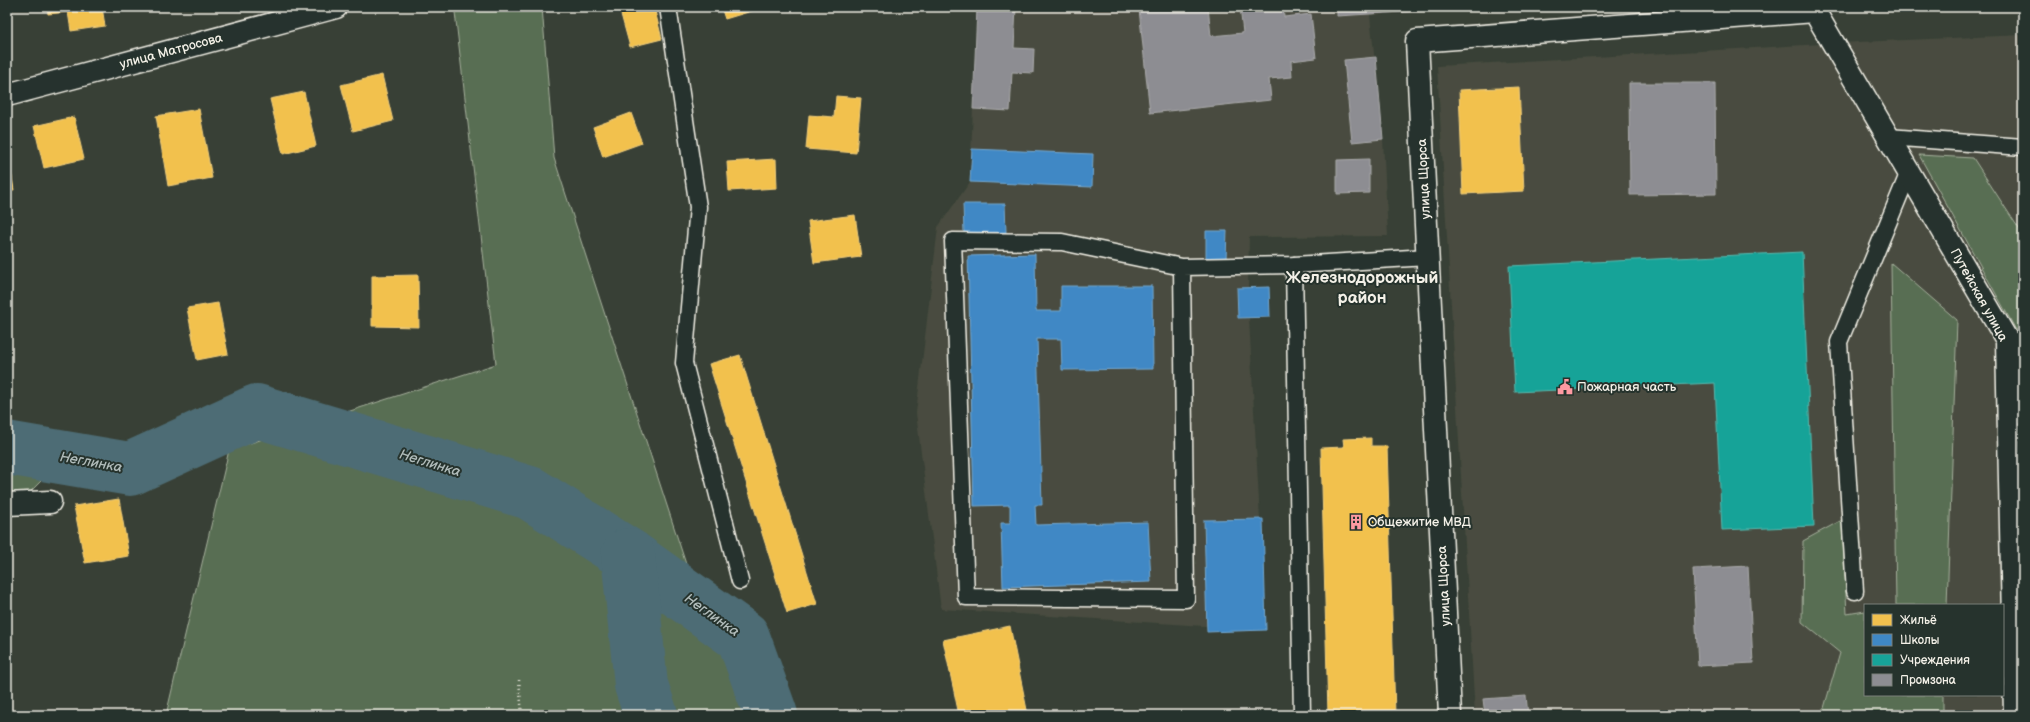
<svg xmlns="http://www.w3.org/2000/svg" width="2030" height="722" font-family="'Balsamiq Sans',sans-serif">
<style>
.built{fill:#484c3f;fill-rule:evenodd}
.green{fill:#596e52;stroke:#a6b09d}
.homes{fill:#f2c14e;stroke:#f3cf7c}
.schools{fill:#3f88c5;stroke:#75a8d0}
.public{fill:#17a398;stroke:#59bab0}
.industry{fill:#8d8d92;stroke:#acabac}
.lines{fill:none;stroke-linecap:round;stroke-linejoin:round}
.river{stroke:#4d6c74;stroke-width:54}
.service-casing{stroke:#f4f1e8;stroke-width:19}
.minor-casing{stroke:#f4f1e8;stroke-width:25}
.secondary-casing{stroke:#f4f1e8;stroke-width:25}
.path{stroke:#f4f1e8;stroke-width:2.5;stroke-dasharray:1 3;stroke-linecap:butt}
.service{stroke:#26332d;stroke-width:16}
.minor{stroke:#26332d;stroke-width:22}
.secondary{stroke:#26332d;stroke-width:22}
.labels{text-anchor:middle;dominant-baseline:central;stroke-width:4;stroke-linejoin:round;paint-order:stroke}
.street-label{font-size:13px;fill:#f4f1e8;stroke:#26332d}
.poi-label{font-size:13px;fill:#f4f1e8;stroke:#26332d;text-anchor:start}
.water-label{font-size:14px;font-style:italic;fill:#b1bcba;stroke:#26332d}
.district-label{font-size:17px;font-weight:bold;fill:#f4f1e8;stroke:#26332d}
</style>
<rect width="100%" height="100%" fill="#384036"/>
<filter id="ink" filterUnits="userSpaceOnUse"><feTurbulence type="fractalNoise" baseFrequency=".025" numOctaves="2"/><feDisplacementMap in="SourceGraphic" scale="8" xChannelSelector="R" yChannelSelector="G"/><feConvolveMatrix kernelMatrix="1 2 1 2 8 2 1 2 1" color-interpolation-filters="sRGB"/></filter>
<g filter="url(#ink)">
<g class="built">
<polygon points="977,7 1484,7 1370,15 1383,139 1388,236 1249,237 1248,288 1269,287 1270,317 1249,318 1266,630 941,609 916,413 938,227 970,182"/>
<path d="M2023,35V715H1475L1437,66L1858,42ZM1865,605H2003V695H1865Z"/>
</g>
<g class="green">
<polygon points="473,7 542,7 554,158 710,638 781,715 166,715 229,450 496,364 455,12"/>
<polygon points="1919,155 1973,158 2023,235 2023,331 2016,330"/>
<polygon points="1891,263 1957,320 1947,605 1896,605"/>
<polygon points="30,458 42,480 30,492 7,495 7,459"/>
<polygon points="1842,520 1847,614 1865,611 1865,695 1943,695 1943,715 1822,715 1840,653 1802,622 1803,541"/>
</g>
<g class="homes">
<polygon points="47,7 102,7 105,26 71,31 68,12 48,14"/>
<polygon points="619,7 654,7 662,39 630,47"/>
<polygon points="721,7 754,7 755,10 725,19"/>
<polygon points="382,75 393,121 353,131 341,85"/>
<polygon points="1519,87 1524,191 1463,194 1459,90"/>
<polygon points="304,92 316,146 283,154 270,99"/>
<polygon points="836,96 861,98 856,153 806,149 809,115 834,117"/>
<polygon points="199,109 212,178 168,186 156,116"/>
<polygon points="631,113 642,143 603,157 593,127"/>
<polygon points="74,117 84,159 44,168 34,126"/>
<polygon points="7,146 14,190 7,191"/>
<polygon points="776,159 777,188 729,191 727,162"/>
<polygon points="855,215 861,257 814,263 808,221"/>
<polygon points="418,275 419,327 372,326 372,276"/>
<polygon points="218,303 228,354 197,360 187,308"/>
<polygon points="740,355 817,604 787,613 709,364"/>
<polygon points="1371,438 1371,446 1387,446 1395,715 1328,715 1321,448 1344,447 1343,439"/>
<polygon points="119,499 129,556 85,563 74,506"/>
<polygon points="1010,626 1028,715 959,715 943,640"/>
</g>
<g class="schools">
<polygon points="972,149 1093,154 1092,187 970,182"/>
<polygon points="963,204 1005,204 1006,232 964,233"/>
<polygon points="1206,231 1227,231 1226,259 1206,258"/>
<polygon points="1035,254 1036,311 1061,311 1061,286 1152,286 1153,369 1062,370 1061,339 1037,339 1042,505 1035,505 1036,525 1148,522 1151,582 1003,587 1001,523 1010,523 1010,505 974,506 968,256"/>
<polygon points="1269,287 1270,317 1238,318 1237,288"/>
<polygon points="1263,519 1266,630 1207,632 1204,520"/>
</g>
<polygon class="public" points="1802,252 1814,526 1722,530 1715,383 1515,392 1509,266"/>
<g class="industry">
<polygon points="977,7 1016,7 1014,48 1034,49 1033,73 1012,72 1010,111 973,109"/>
<polygon points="1147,7 1208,7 1211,36 1243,33 1240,7 1283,7 1284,17 1311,14 1316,58 1291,61 1292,77 1269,79 1271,100 1150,113 1139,9"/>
<polygon points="1337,7 1484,7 1337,16"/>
<polygon points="1376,57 1383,139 1352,142 1344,60"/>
<polygon points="1629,83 1715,83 1716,194 1630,195"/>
<polygon points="1369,159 1369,193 1337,194 1337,160"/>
<polygon points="1748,566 1753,663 1698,666 1693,569"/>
<polygon points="1526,696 1528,715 1485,715 1483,699"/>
</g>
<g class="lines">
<g class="river">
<polyline points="7,448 130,469 257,411 530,493 628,555 743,637 771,715"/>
<polyline points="628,555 641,685 651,715"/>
</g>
<defs>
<g id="service">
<polyline points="668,7 698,207 684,363 740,581"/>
<polyline points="1888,137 2023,147"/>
<polyline points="1294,265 1302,715"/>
<polyline points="1182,267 1186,599 966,597 953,241 1062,242 1182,267 1294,265 1428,257"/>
<polyline points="2007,340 2023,342"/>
<polyline points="1855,591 1839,342 1909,172"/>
</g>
<g id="minor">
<polyline points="1812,7 2007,340 2015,714 2012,715"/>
<polyline points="7,504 50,502"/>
<polyline points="1450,715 1417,41 1815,11"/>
</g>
<polyline id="secondary" points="7,95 336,7"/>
</defs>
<use href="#service" class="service-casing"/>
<use href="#minor" class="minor-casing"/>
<use href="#secondary" class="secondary-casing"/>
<polyline class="path" points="519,680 522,715"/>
<use href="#service" class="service"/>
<use href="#minor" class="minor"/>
<use href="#secondary" class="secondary"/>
</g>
</g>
<defs>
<symbol id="civic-bare" viewBox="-9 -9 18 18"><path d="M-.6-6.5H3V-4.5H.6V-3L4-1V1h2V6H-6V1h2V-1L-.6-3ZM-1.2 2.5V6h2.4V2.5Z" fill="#ff9aa2" stroke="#26332d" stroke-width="2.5" paint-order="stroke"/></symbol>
<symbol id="building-bare" viewBox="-9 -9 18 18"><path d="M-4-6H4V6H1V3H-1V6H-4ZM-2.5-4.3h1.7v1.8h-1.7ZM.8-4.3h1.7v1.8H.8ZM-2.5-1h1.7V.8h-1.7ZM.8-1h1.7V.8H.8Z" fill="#ff9aa2" stroke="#26332d" stroke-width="2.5" paint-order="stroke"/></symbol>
</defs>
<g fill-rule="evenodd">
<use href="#civic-bare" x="1554" y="376" width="22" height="22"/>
<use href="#building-bare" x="1345" y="511" width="22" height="22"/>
</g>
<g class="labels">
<g class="street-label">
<text transform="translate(171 51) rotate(-15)">улица Матросова</text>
<text transform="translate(1424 179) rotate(-93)">улица Щорса</text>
<text transform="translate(1979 295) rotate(61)">Путейская улица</text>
<text transform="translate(1444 586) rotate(-93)">улица Щорса</text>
</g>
<g class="poi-label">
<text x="1577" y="387">Пожарная часть</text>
<text x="1368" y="522">Общежитие МВД</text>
</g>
<g class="water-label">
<text transform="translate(91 462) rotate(10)">Неглинка</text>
<text transform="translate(430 463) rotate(17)">Неглинка</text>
<text transform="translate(712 615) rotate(35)">Неглинка</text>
</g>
<g class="district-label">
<text x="1362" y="278">Железнодорожный<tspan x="1362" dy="20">район</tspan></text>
</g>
</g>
<rect width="2030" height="722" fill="none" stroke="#26332d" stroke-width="24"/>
<rect x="12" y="12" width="2006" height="698" fill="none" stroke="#f4f1e8" stroke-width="1.5" filter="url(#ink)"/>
<rect x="1864" y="604" width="140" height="92" fill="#26332d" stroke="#787f78"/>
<rect x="1872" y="614" width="20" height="12" fill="#f2c14e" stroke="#787f78"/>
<text x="1900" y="624" font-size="12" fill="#f4f1e8">Жильё</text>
<rect x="1872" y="634" width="20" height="12" fill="#3f88c5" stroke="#787f78"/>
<text x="1900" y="644" font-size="12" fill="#f4f1e8">Школы</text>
<rect x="1872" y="654" width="20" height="12" fill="#17a398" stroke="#787f78"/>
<text x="1900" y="664" font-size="12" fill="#f4f1e8">Учреждения</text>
<rect x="1872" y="674" width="20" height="12" fill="#8d8d92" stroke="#787f78"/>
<text x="1900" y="684" font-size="12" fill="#f4f1e8">Промзона</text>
</svg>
